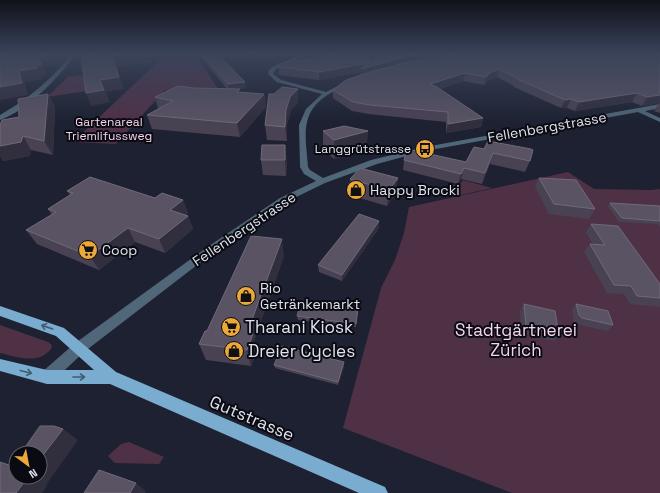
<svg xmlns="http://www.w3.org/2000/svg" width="660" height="493" font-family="'Space Grotesk',sans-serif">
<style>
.green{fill:#4f3146}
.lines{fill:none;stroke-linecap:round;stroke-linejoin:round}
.minor{fill:#4f6778;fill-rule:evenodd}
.major{fill:#7aacd0;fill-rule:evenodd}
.wall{fill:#494253}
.shaded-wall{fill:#312e3e}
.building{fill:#5a5363;stroke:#6f6a79}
.oneway{stroke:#425c71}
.labels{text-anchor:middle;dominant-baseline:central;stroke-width:4;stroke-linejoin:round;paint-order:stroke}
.far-park-label{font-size:12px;fill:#f6d5ec;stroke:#0a0b12}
.far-poi-label{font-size:12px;fill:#e0e3ee;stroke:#0a0b12;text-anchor:end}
.street-label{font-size:14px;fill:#e0e3ee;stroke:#0a0b12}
.poi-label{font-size:14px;fill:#e0e3ee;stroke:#0a0b12;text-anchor:start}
.near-poi-label{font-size:17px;fill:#e0e3ee;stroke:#0a0b12;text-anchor:start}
.near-park-label{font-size:17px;fill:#f6d5ec;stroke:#0a0b12}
.near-street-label{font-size:17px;fill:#e0e3ee;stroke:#0a0b12}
</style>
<rect width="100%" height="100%" fill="#1d2131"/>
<g class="green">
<polygon points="166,54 201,54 196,55 218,89 180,97 165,90 116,144 73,142"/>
<polygon points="82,75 82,77 86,77 87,91 47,97 68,77"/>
<polygon points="568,172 594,189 651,190 660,189 660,493 512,493 343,428 381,288 395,260 404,233 409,207"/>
<polygon points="463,180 492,188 452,197 449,184 459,186"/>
<path d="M0,325L48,342L52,345L51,349C38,365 17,357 0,353Z"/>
<polygon points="129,442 164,457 159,464 115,463 108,456 121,444"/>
</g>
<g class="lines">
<g class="minor">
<path d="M72,54H76C59,77 28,110 0,120V115C28,99 51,80 72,54Z"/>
<path d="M303,54H309L276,69L273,74L281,80L326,92L344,83L349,84C342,89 333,91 326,96C299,114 306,139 308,167L310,170L323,178L371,160L425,147L660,104V108L645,111L660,118V122L638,112L425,151L377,164L325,183L286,202L214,252L84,352L52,382L47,384L42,382L40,377L42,372L74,344L206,248L280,198L316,181L304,174L300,167L299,125L306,109L322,94L277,82L268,74L269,70L272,67Z"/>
</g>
<polygon class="major" points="0,306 64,328 116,372 385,487 388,493 359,493 110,384 47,384 0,371 0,359 47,370 94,370 56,336 0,316"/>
</g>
<g class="wall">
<polygon points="201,54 218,54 246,88 240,89 240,92 264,94 266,107 240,137 152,129 147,115 158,109 155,97 194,88 227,89 201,57"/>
<polygon points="660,54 660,113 654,111 659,103 642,106 632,102 575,111 567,108 561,108 514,87 514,86 497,77 488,81 484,85 463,81 440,89 483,118 481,127 446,133 446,122 369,114 352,111 333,98 333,90 360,75 361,72 319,80 279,75 278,64 372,60"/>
<polygon points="48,94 55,107 53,155 31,150 30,156 3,161 0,156 0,125 19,117"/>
<polygon points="298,102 291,110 287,124 287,141 267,140 265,125"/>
<polygon points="323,131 368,131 366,149 334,159 323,149"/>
<polygon points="474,147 530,161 525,172 490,164 482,184 461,179 458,184 403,170 404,160 466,162"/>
<polygon points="261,160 287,160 286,176 263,175"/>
<polygon points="398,178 395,194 387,206 349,195 350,179"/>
<polygon points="539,178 595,209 589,219 549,214 535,187"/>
<polygon points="67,191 183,200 188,213 186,215 188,216 193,229 165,253 135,242 99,270 37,244 26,230 52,215 48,209 70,195"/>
<polygon points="610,203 660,206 660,227 658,224 619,222 608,206"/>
<polygon points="379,221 379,228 342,281 319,272 318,265"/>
<polygon points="591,224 660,284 660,307 630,304 624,294 607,293 584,252 590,244 593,244 586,232"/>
<polygon points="284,256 254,341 257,350 251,366 206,360 199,344 207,331"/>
<polygon points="524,304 559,335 554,341 521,333 520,311"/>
<polygon points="576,304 613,325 607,331 576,324 574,322 572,310"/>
<polygon points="358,308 356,327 298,320 297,316"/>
<polygon points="274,365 344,366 338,385 275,368"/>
</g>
<g class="shaded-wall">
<polygon points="56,54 63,54 65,60 61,64 43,67 47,75 42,76 43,79 25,82 28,95 0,100 0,87 19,71 36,65 38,57"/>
<polygon points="128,54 154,54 149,55 152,62 116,67 124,89 106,92 110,102 91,106 86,93 100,80 112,56"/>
<polygon points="422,54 473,54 360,76 361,72 319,80 319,72 369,63"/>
<polygon points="499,69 497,77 488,81 484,85 486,77 490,73"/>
<polygon points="465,73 463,81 429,92 430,84"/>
<polygon points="245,82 246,88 240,89 242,101 229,91 228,84"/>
<polygon points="298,89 298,102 291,110 287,124 287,141 285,127 286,110 290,97"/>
<polygon points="637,93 632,102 575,111 579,102"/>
<polygon points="48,94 55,107 53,155 44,141"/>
<polygon points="264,94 266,107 240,137 237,123"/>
<polygon points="660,95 660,103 642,106 647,97"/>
<polygon points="571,99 567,108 561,108 565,100"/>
<polygon points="483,118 481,127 446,133 448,124"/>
<polygon points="368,131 366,149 334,159 334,140"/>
<polygon points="23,136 31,150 30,156 3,161 0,156 0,146"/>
<polygon points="285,145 287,160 286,176 285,160"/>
<polygon points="493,153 490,164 482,184 485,173"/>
<polygon points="464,168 461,179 458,184 461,174"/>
<polygon points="398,178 395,194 387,206 389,190"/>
<polygon points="183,200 188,213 175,223 170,210"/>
<polygon points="188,216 193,229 165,253 159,239"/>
<polygon points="379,221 379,228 342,281 342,275"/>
<polygon points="128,228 135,242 99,270 90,256"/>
<polygon points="282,239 284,256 254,341 257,350 251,366 247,350 247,333"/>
<polygon points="344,362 344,366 338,385 338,382"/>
<polygon points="63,429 78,440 46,485 47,486 42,493 16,493 28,477 40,477 40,459"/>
<polygon points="136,483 146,491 145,493 130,493"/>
</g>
<g class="building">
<polygon points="0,54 56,54 38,57 42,65 36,65 37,68 19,71 22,83 0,87"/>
<polygon points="93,54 128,54 112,56 119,77 100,80 104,90 86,93 81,56"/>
<polygon points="202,54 218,54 245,82 228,84"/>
<polygon points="336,54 361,54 372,60 380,54 422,54 404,57 361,69 369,63 319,72 278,67 278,64"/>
<polygon points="460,54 660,54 660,95 647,97 637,93 579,102 571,99 565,100 517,79 517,78 499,69 490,73 486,77 465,73 430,84 437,87 483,118 448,124 448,112 370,105 353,102 333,90 346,80 370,72 404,63"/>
<polygon points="178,86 194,88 240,89 237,92 264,94 237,123 147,115 173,101 155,97"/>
<polygon points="282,87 298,89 290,97 286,110 285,127 265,125 269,94 274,94"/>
<polygon points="48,94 44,141 23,136 21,142 0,146 0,125 2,120 19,117 18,99"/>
<polygon points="344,126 368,131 334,140 323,131"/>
<polygon points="488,141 531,149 533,150 530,161 493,153 485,173 464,168 461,174 404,160 407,149 466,162 474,147 484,149"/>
<polygon points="262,145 285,145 285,160 261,160"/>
<polygon points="360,168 398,178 389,190 350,179"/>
<polygon points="90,177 155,198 162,193 183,200 170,210 188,216 159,239 128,228 90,256 26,230 56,212 48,209 73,193 67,191"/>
<polygon points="539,178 576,180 595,209 554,204"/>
<polygon points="610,203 660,206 660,221 622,218"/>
<polygon points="359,214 379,221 342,275 318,265"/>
<polygon points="591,224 618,226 660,284 660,298 637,296 631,286 614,285 590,244 605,245"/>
<polygon points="251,236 282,239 247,333 253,334 247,350 199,344 205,331 207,331"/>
<polygon points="301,301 358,308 356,324 297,316"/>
<polygon points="524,304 555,311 559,335 526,326"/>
<polygon points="576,304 608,311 613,325 582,318 579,315"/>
<polygon points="282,346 344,362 338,382 274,365"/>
<polygon points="40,426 54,426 63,429 40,459 40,453 21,453"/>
<polygon points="16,461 16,477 28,477 16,493 0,493 0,462 12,466"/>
<polygon points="99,470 136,483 130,493 84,493"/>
</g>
<defs><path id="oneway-shaft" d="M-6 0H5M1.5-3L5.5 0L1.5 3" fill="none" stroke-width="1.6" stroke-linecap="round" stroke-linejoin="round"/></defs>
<g class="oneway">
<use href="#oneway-shaft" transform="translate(47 327) rotate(-161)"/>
<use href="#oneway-shaft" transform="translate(26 372) rotate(14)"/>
<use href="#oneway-shaft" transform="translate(79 377)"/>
</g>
<linearGradient id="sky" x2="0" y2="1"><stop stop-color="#10121b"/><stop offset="0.44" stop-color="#3a435a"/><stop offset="1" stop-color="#3a435a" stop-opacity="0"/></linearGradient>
<rect width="660" height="123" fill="url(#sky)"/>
<defs>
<symbol id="bus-disc" viewBox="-11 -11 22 22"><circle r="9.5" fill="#eca93a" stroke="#0a0b12"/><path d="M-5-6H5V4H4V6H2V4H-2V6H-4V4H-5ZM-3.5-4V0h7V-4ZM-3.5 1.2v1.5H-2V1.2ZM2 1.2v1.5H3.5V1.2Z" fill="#111"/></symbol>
<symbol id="shop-disc" viewBox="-11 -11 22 22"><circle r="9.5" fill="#eca93a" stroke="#0a0b12"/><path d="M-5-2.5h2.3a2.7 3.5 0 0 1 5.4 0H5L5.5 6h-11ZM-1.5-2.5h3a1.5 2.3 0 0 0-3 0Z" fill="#111"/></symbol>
<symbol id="supermarket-disc" viewBox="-11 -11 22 22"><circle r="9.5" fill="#eca93a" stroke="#0a0b12"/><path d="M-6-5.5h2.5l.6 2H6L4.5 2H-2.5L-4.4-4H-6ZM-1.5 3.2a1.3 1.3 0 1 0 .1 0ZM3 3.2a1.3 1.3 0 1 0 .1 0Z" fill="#111"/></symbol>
</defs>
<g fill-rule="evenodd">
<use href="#bus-disc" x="414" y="138" width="22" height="22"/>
<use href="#shop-disc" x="345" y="179" width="22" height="22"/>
<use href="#supermarket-disc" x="77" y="239" width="22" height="22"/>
<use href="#shop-disc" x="235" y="285" width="22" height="22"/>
<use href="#supermarket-disc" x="220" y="316" width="22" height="22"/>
<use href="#shop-disc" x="223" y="340" width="22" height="22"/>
</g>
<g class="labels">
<g class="far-park-label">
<text x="109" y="122">Gartenareal<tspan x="109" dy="14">Triemlifussweg</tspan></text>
</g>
<g class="far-poi-label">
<text x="411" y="149">Langgrütstrasse</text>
</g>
<g class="street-label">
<text transform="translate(547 127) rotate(-10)">Fellenbergstrasse</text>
<text transform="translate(244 229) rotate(-34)">Fellenbergstrasse</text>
</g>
<g class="poi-label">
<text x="370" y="190">Happy Brocki</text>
<text x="102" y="250">Coop</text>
<text x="260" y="288">Rio<tspan x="260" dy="16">Getränkemarkt</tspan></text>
</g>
<g class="near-poi-label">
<text x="245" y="327">Tharani Kiosk</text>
<text x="248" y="351">Dreier Cycles</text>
</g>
<g class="near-park-label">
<text x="516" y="330">Stadtgärtnerei<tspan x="516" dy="20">Zürich</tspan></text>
</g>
<g class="near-street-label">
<text transform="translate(252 418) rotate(23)">Gutstrasse</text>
</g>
</g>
<g transform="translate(28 465) rotate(148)"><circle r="19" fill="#0a0b12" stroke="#60616a"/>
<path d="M0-3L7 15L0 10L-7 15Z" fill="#eca93a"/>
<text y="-6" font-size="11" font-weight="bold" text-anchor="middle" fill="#e0e3ee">N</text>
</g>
</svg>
